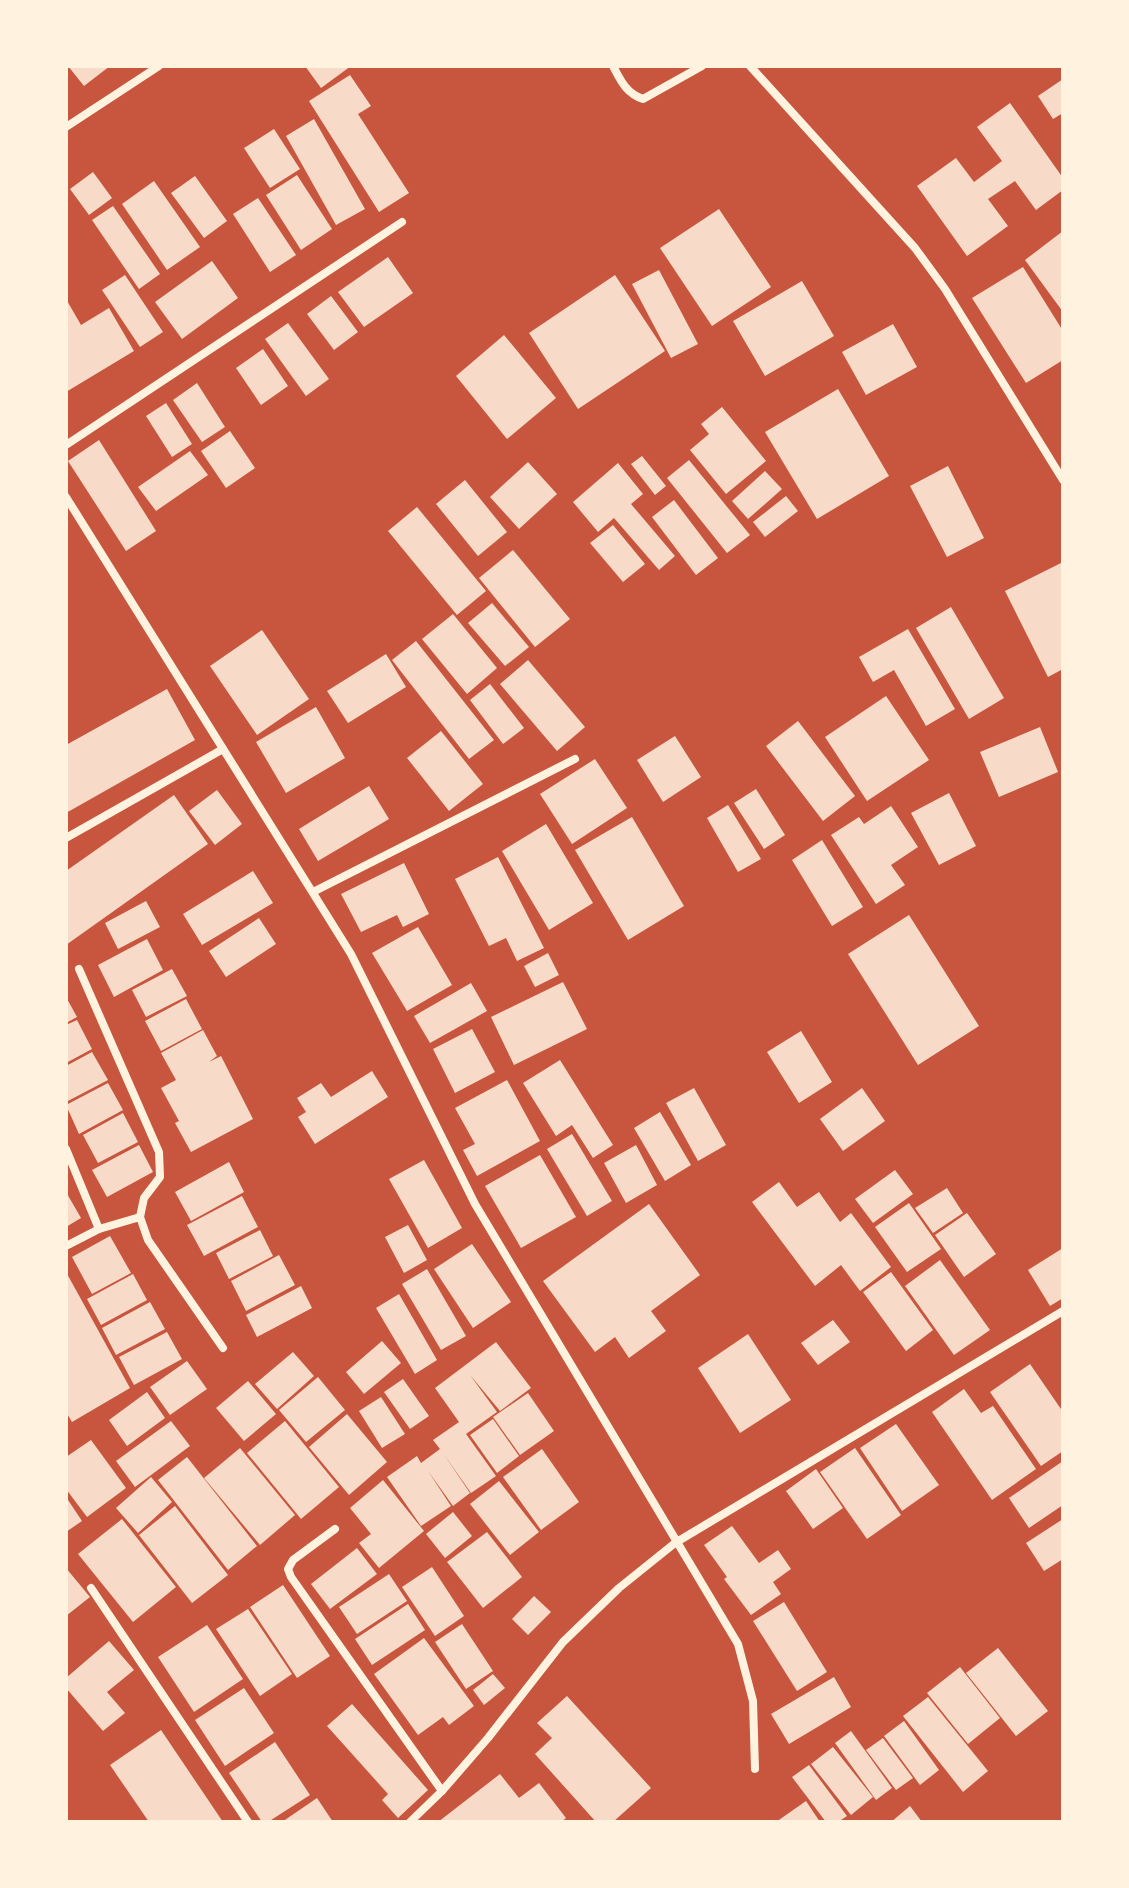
<svg xmlns="http://www.w3.org/2000/svg" width="1129" height="1888" font-family="Georgia,serif">
<style>
.building{fill:#f7dbc8}
.lines{fill:none;stroke-linecap:round;stroke-linejoin:round}
.minor{stroke:#fff3e0;stroke-width:8}
</style>
<rect width="100%" height="100%" fill="#c8553d"/>
<g class="building">
<polygon points="68,66 110,66 84,86"/>
<polygon points="305,66 351,66 321,88"/>
<polygon points="350,75 371,106 358,114 409,193 379,212 309,101"/>
<polygon points="1063,79 1063,113 1053,119 1038,96"/>
<polygon points="1010,103 1063,178 1063,190 1036,210 1015,181 988,199 1008,226 967,256 917,186 956,158 974,182 1002,161 977,127"/>
<polygon points="314,119 365,209 336,225 286,136"/>
<polygon points="274,129 300,169 270,188 244,148"/>
<polygon points="93,172 112,198 89,215 70,189"/>
<polygon points="297,175 332,229 301,250 266,195"/>
<polygon points="195,176 227,221 204,238 171,193"/>
<polygon points="154,181 200,247 167,270 122,204"/>
<polygon points="258,198 296,255 270,272 233,214"/>
<polygon points="113,206 160,274 139,289 92,220"/>
<polygon points="719,209 771,287 712,326 660,248"/>
<polygon points="1063,231 1063,312 1025,260"/>
<polygon points="388,257 413,293 364,327 338,292"/>
<polygon points="212,261 238,298 182,339 155,302"/>
<polygon points="1023,267 1063,331 1063,360 1026,383 972,298"/>
<polygon points="659,270 698,344 671,358 632,284"/>
<polygon points="125,275 163,332 140,347 102,290"/>
<polygon points="615,275 665,351 578,409 529,333"/>
<polygon points="802,281 834,336 765,376 733,321"/>
<polygon points="331,296 358,332 334,350 307,314"/>
<polygon points="66,299 81,325 109,308 134,351 66,392"/>
<polygon points="288,323 329,379 306,396 265,339"/>
<polygon points="893,324 917,367 866,395 842,352"/>
<polygon points="504,335 556,398 507,439 456,376"/>
<polygon points="263,349 288,386 261,405 236,368"/>
<polygon points="197,383 225,427 202,442 173,400"/>
<polygon points="838,389 889,476 817,519 765,432"/>
<polygon points="166,403 192,444 172,457 146,416"/>
<polygon points="722,407 766,461 726,494 690,450 709,434 701,424"/>
<polygon points="230,431 255,468 226,488 201,451"/>
<polygon points="99,440 156,531 126,551 68,461"/>
<polygon points="190,451 208,475 156,511 138,487"/>
<polygon points="642,456 666,486 655,495 631,464"/>
<polygon points="689,460 750,535 727,553 667,478"/>
<polygon points="528,462 557,494 519,529 490,497"/>
<polygon points="618,463 643,494 631,504 675,556 659,570 614,518 598,532 573,502"/>
<polygon points="948,466 984,538 947,557 910,486"/>
<polygon points="765,471 782,489 748,519 732,501"/>
<polygon points="465,480 507,532 478,556 436,504"/>
<polygon points="786,496 798,511 765,537 753,522"/>
<polygon points="674,500 718,558 696,575 652,517"/>
<polygon points="417,507 486,591 457,615 388,531"/>
<polygon points="613,525 645,564 623,582 590,543"/>
<polygon points="513,550 570,619 535,647 479,578"/>
<polygon points="1063,562 1063,669 1048,677 1005,591"/>
<polygon points="492,603 529,647 505,666 468,623"/>
<polygon points="951,607 1004,698 969,719 916,628"/>
<polygon points="453,614 497,668 467,694 422,639"/>
<polygon points="908,629 955,709 926,726 894,670 873,682 859,657"/>
<polygon points="262,630 309,699 257,735 210,666"/>
<polygon points="416,641 494,740 469,759 392,660"/>
<polygon points="386,654 406,687 348,723 327,691"/>
<polygon points="528,660 585,727 557,751 500,684"/>
<polygon points="490,684 524,728 503,744 470,700"/>
<polygon points="167,689 195,740 66,813 66,745"/>
<polygon points="886,696 929,760 867,801 825,737"/>
<polygon points="316,707 345,758 286,793 256,742"/>
<polygon points="798,721 855,796 823,821 766,746"/>
<polygon points="1040,727 1058,772 999,797 980,752"/>
<polygon points="441,731 483,784 449,811 407,758"/>
<polygon points="675,736 701,777 663,802 637,760"/>
<polygon points="595,759 627,808 572,844 540,794"/>
<polygon points="369,786 389,819 318,861 299,829"/>
<polygon points="756,789 785,835 764,849 734,803"/>
<polygon points="217,790 242,824 215,845 189,811"/>
<polygon points="949,793 976,846 939,865 911,813"/>
<polygon points="174,795 208,844 66,945 66,871"/>
<polygon points="728,805 761,859 738,872 707,818"/>
<polygon points="891,806 918,847 891,865 905,885 876,904 831,835 859,817 864,824"/>
<polygon points="632,817 684,906 628,940 575,850"/>
<polygon points="546,824 593,903 549,930 502,851"/>
<polygon points="822,840 863,907 832,926 792,860"/>
<polygon points="498,857 544,948 517,961 506,938 489,946 455,879"/>
<polygon points="404,863 429,914 403,927 397,915 361,932 341,894"/>
<polygon points="253,871 273,903 202,945 183,914"/>
<polygon points="146,901 160,927 118,949 105,923"/>
<polygon points="909,915 979,1026 918,1065 848,954"/>
<polygon points="259,918 276,944 226,977 209,951"/>
<polygon points="418,927 452,985 407,1011 372,953"/>
<polygon points="147,939 163,970 114,997 98,965"/>
<polygon points="548,953 559,975 535,987 524,966"/>
<polygon points="172,969 187,996 146,1017 132,990"/>
<polygon points="563,982 587,1029 514,1065 491,1017"/>
<polygon points="471,983 487,1011 430,1043 414,1016"/>
<polygon points="66,997 77,1017 66,1023"/>
<polygon points="186,999 202,1029 161,1051 145,1021"/>
<polygon points="77,1020 92,1049 66,1063 66,1025"/>
<polygon points="472,1029 495,1072 455,1093 433,1049"/>
<polygon points="203,1030 217,1056 209,1062 221,1056 253,1119 191,1152 175,1123 179,1121 161,1088 176,1080 161,1053"/>
<polygon points="801,1031 832,1082 799,1103 767,1052"/>
<polygon points="92,1052 108,1080 66,1102 66,1066"/>
<polygon points="560,1060 613,1145 593,1158 572,1125 556,1136 523,1083"/>
<polygon points="372,1071 388,1097 315,1144 298,1117 306,1112 297,1098 321,1083 331,1097"/>
<polygon points="507,1080 540,1141 477,1176 463,1150 475,1144 455,1108"/>
<polygon points="108,1083 123,1110 79,1134 66,1105"/>
<polygon points="694,1088 726,1145 698,1161 666,1103"/>
<polygon points="862,1088 885,1121 843,1151 820,1119"/>
<polygon points="660,1112 691,1165 665,1181 634,1128"/>
<polygon points="123,1113 138,1142 98,1163 83,1135"/>
<polygon points="572,1134 612,1201 587,1216 547,1149"/>
<polygon points="139,1145 153,1172 107,1197 92,1170"/>
<polygon points="636,1145 657,1185 626,1203 604,1163"/>
<polygon points="540,1155 576,1217 521,1248 485,1186"/>
<polygon points="424,1160 462,1228 428,1248 389,1179"/>
<polygon points="229,1162 244,1192 191,1221 175,1192"/>
<polygon points="895,1170 913,1194 873,1223 855,1199"/>
<polygon points="779,1182 797,1207 819,1192 840,1222 851,1213 891,1267 860,1291 841,1265 815,1286 752,1202"/>
<polygon points="947,1188 963,1213 933,1233 915,1208"/>
<polygon points="66,1192 81,1218 66,1227"/>
<polygon points="242,1196 258,1227 204,1256 187,1225"/>
<polygon points="909,1203 941,1249 907,1272 875,1227"/>
<polygon points="649,1204 700,1275 651,1311 666,1331 629,1358 615,1337 595,1352 543,1281"/>
<polygon points="967,1213 996,1254 964,1277 935,1235"/>
<polygon points="408,1225 427,1260 404,1273 385,1237"/>
<polygon points="260,1230 273,1256 229,1279 216,1253"/>
<polygon points="110,1236 131,1273 92,1294 72,1257"/>
<polygon points="472,1244 511,1302 473,1328 434,1269"/>
<polygon points="1063,1248 1063,1298 1050,1306 1028,1270"/>
<polygon points="279,1255 295,1285 246,1311 231,1281"/>
<polygon points="940,1260 990,1330 954,1355 905,1286"/>
<polygon points="427,1269 466,1336 441,1350 402,1284"/>
<polygon points="66,1272 130,1388 72,1422 66,1412"/>
<polygon points="891,1272 933,1330 906,1351 863,1292"/>
<polygon points="133,1274 147,1300 101,1325 87,1299"/>
<polygon points="301,1286 312,1308 257,1337 246,1315"/>
<polygon points="399,1294 437,1360 415,1374 376,1308"/>
<polygon points="150,1302 165,1329 116,1355 102,1328"/>
<polygon points="833,1320 850,1342 818,1365 801,1343"/>
<polygon points="167,1332 182,1359 134,1385 119,1357"/>
<polygon points="748,1334 791,1400 740,1433 698,1368"/>
<polygon points="382,1341 401,1363 364,1394 346,1372"/>
<polygon points="496,1342 531,1388 500,1411 470,1375 497,1412 466,1434 496,1476 471,1493 443,1453 470,1493 453,1506 428,1471 451,1506 421,1526 387,1477 417,1456 421,1463 440,1449 433,1440 459,1422 435,1388"/>
<polygon points="293,1352 314,1376 277,1409 255,1384"/>
<polygon points="187,1361 207,1389 170,1415 150,1387"/>
<polygon points="1030,1364 1063,1412 1063,1451 1041,1466 990,1392"/>
<polygon points="318,1377 345,1410 306,1442 279,1410"/>
<polygon points="403,1379 429,1416 410,1429 384,1392"/>
<polygon points="248,1381 276,1414 244,1441 216,1408"/>
<polygon points="964,1389 981,1413 993,1406 1036,1469 992,1500 932,1412"/>
<polygon points="147,1392 165,1418 127,1446 109,1420"/>
<polygon points="528,1393 554,1431 520,1455 493,1417"/>
<polygon points="381,1397 405,1434 382,1448 359,1411"/>
<polygon points="347,1414 387,1462 349,1495 309,1447"/>
<polygon points="493,1419 519,1456 497,1473 470,1435"/>
<polygon points="171,1421 190,1446 135,1487 116,1461"/>
<polygon points="285,1421 339,1487 301,1519 247,1453"/>
<polygon points="896,1424 939,1485 902,1511 860,1448"/>
<polygon points="91,1440 126,1488 87,1517 66,1489 66,1457"/>
<polygon points="240,1448 295,1515 260,1545 204,1478"/>
<polygon points="855,1448 901,1515 867,1539 820,1472"/>
<polygon points="542,1449 579,1502 541,1530 503,1477"/>
<polygon points="187,1457 257,1546 228,1570 158,1480"/>
<polygon points="1063,1461 1063,1505 1029,1528 1009,1498"/>
<polygon points="816,1469 843,1508 813,1529 786,1491"/>
<polygon points="151,1477 172,1502 138,1533 116,1508"/>
<polygon points="383,1480 424,1531 379,1568 359,1543 371,1534 350,1508"/>
<polygon points="499,1481 539,1532 510,1555 470,1504"/>
<polygon points="66,1497 82,1521 66,1532"/>
<polygon points="175,1506 228,1575 192,1603 139,1535"/>
<polygon points="453,1512 472,1536 445,1558 426,1534"/>
<polygon points="122,1519 176,1587 133,1622 78,1554"/>
<polygon points="1063,1519 1063,1559 1044,1571 1026,1543"/>
<polygon points="732,1526 759,1563 778,1550 791,1569 773,1582 781,1594 751,1615 724,1579 727,1577 704,1545"/>
<polygon points="487,1532 522,1577 483,1608 447,1562"/>
<polygon points="357,1548 377,1574 330,1609 311,1584"/>
<polygon points="432,1567 464,1616 435,1636 402,1587"/>
<polygon points="66,1568 90,1597 66,1616"/>
<polygon points="389,1574 407,1601 357,1634 339,1607"/>
<polygon points="283,1585 330,1656 297,1678 250,1607"/>
<polygon points="534,1596 551,1612 528,1635 512,1619"/>
<polygon points="784,1602 827,1672 797,1691 753,1621"/>
<polygon points="408,1604 425,1630 372,1665 355,1639"/>
<polygon points="248,1609 292,1674 260,1696 216,1629"/>
<polygon points="462,1624 493,1671 466,1689 435,1642"/>
<polygon points="207,1625 243,1679 194,1712 158,1657"/>
<polygon points="424,1638 474,1706 449,1725 443,1717 418,1735 374,1674"/>
<polygon points="109,1641 134,1670 107,1692 125,1713 103,1731 66,1688 66,1678"/>
<polygon points="998,1648 1048,1711 1016,1736 966,1673"/>
<polygon points="960,1667 1000,1718 968,1744 927,1693"/>
<polygon points="493,1674 505,1688 484,1705 473,1690"/>
<polygon points="834,1677 851,1707 789,1744 771,1714"/>
<polygon points="244,1688 274,1733 225,1766 195,1720"/>
<polygon points="567,1696 651,1788 613,1822 596,1822 535,1754 552,1738 537,1723"/>
<polygon points="928,1697 988,1771 963,1792 903,1716"/>
<polygon points="352,1704 428,1790 398,1818 382,1800 388,1794 327,1726"/>
<polygon points="904,1721 939,1770 920,1785 884,1736"/>
<polygon points="161,1730 223,1822 149,1822 110,1765"/>
<polygon points="851,1731 892,1788 876,1800 835,1743"/>
<polygon points="883,1738 913,1778 896,1790 866,1750"/>
<polygon points="275,1742 310,1795 268,1822 262,1822 229,1773"/>
<polygon points="833,1747 873,1797 851,1815 811,1764"/>
<polygon points="809,1765 847,1816 838,1822 826,1822 792,1777"/>
<polygon points="500,1774 519,1798 539,1783 566,1818 561,1822 438,1822"/>
<polygon points="317,1798 333,1822 282,1822"/>
<polygon points="806,1801 820,1822 776,1822"/>
<polygon points="910,1806 922,1822 891,1822"/>
</g>
<g class="lines">
<g class="minor">
<path d="M613,66C621,81 626,93 643,99L702,66"/>
<polyline points="750,66 915,248 945,289 1063,480"/>
<polyline points="66,127 159,66"/>
<polyline points="66,445 402,222"/>
<polyline points="66,497 351,954 475,1204 738,1644 753,1701 755,1769"/>
<polyline points="66,838 223,749"/>
<polyline points="313,892 575,759"/>
<polyline points="79,969 159,1152 160,1177 144,1198 140,1217"/>
<polyline points="66,1149 99,1229 66,1246"/>
<polyline points="99,1229 140,1217 148,1240 223,1348"/>
<polyline points="335,1529 293,1560 288,1569 291,1577 442,1791"/>
<polyline points="91,1588 248,1822"/>
<polyline points="410,1822 442,1791 488,1738 563,1642 619,1588 675,1543 1063,1311"/>
</g>
</g>
<rect width="1129" height="1888" fill="none" stroke="#fff3e0" stroke-width="136"/>
</svg>
